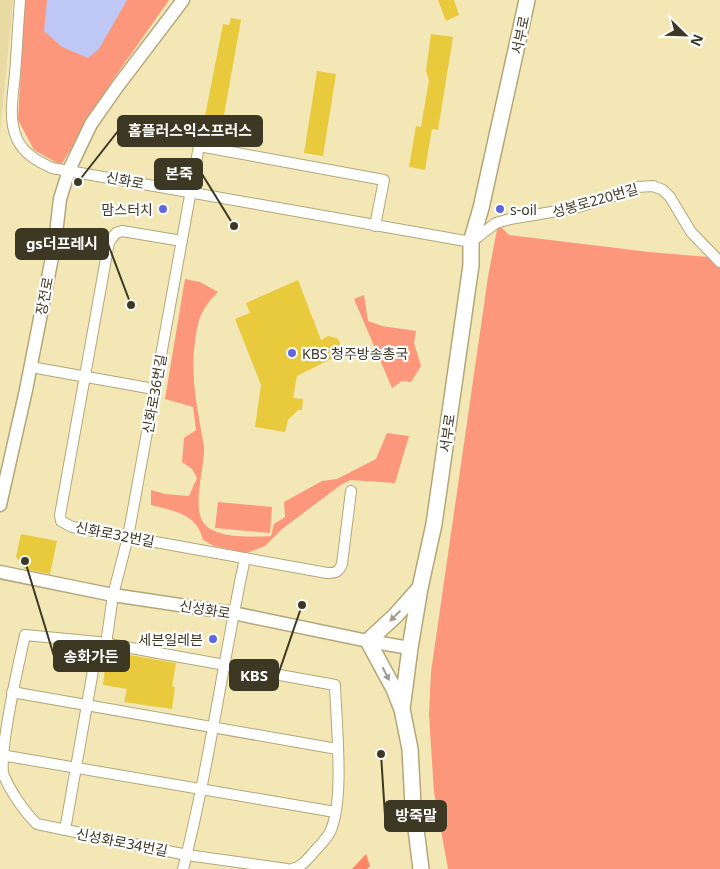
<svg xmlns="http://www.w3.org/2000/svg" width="720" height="869" font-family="'Noto Sans','Noto Sans KR',sans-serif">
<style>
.built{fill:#e8daa2}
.green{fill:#fd977b}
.forest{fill:#fe8565}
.water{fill:#bfc8f4}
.building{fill:#e9ca3d}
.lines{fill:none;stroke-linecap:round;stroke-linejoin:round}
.minor-casing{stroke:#b3a778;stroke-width:12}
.tertiary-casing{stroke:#b3a778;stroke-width:15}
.secondary-casing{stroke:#b3a778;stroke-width:18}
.minor{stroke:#fff;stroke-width:10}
.tertiary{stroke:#fff;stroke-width:12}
.secondary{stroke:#fff;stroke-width:15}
.oneway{fill:#9e9c92}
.poi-dot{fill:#5e67df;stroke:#fff;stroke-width:2}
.labels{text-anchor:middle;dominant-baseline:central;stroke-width:4.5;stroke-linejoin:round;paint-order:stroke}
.street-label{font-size:14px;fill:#3c3824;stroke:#fff}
.poi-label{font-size:14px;fill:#3c3824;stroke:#fff;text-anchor:end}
.leader{fill:none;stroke:#3c3824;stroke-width:2}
.callout-dot{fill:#3c3824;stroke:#fff;stroke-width:2}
.callout{fill:#3c3824;stroke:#3c3824;stroke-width:2}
.callout-label{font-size:15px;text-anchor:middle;font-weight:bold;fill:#fff}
</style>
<rect width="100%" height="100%" fill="#f3e7b6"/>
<polygon class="built" points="0,0 13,0 0,134"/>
<g class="green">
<polygon points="25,0 169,0 112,81 61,165 34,150 18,120"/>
<polygon points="498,224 509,235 649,252 720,258 720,869 448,869 434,792 429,715 431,672 488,277"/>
<path d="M185,279L200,282L218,292C201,309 198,319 195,342C191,370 195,396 200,424C201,432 203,439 204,447C205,467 192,505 203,522C213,539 254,537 271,536L274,524L285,517L284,502L322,481L337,479L376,459L387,433L409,436L395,483L351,480L342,484L282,529L265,546L247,553L214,546L203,540C197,513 173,511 151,505V490L165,494L189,496L197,478L192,469L182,462L184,438L196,430L193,407L165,399Z"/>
<polygon points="364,295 368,321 382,326 416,331 414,343 421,366 411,382 402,381 392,388 354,299"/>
<polygon points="218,502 272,507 270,533 215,528"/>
</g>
<polygon class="forest" points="366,854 370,866 367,869 352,869"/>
<polygon class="water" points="47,0 127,0 99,49 88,58 62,47 44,31"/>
<g class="building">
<polygon points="438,0 454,0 459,15 446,21"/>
<polygon points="231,18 241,20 220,137 210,135 211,129 203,127 223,24 229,25"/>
<polygon points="431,34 453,37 438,130 432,129 425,170 409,167 416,126 421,127 429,80 426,71"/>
<polygon points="317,71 336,74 323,156 304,153"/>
<polygon points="298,280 321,340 328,336 337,338 340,342 339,349 333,358 297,376 293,398 303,399 302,410 298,410 288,420 285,432 255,427 261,385 235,319 250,313 246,303"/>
<polygon points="21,534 57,541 50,574 25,569 16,557"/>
<polygon points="107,651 176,663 172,686 175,687 172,709 124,702 127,689 103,685"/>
</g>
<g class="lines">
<defs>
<g id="minor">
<path d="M20,0C18,25 17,49 15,74C13,95 8,119 17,139C24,154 37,161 52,168L471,242L496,223L510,219L575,208L620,194L637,187L653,186L663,190L670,197L691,232L720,262"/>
<path d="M182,241L122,231L116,233L109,242L60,515L61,521L72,527L327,573C336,573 339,572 342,564L351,491"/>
<polyline points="31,367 154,389"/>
<polyline points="106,644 113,595 128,537 199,146 384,180 375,226"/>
<polyline points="12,692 337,749"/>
<polyline points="1,755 335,812"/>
<polyline points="65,830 98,642"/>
<path d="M183,869C209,767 223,661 245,558"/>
<path d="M287,869L187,855L37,824C25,813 8,788 3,773C0,745 18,666 25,635L98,642L335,685C336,721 345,802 330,832C326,840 318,847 313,853C306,861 301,867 292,869"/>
</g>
<g id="tertiary">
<polyline points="0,505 26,390 55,242 60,199 69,170 91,124 117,87 183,0"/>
<polyline points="0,572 113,595 233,613 368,641 410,648"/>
</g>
<g id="secondary">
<polyline points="401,707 394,689 368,641 396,615 419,589"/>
<polyline points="421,869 413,805 410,749 402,709 410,648 420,588 434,524 471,265 471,242 481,208 527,0"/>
</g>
</defs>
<use href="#minor" class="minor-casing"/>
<use href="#tertiary" class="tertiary-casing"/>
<use href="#secondary" class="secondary-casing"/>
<use href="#minor" class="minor"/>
<use href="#tertiary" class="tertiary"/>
<use href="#secondary" class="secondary"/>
</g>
<defs><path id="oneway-solid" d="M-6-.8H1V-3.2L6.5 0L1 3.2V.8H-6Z" transform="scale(1.25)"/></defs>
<g class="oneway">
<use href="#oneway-solid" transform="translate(395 616) rotate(135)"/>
<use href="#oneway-solid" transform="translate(386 674) rotate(63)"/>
</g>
<g class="poi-dot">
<circle cx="163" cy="209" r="5"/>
<circle cx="500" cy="209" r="5"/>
<circle cx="292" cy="353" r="5"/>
<circle cx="213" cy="639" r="5"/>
</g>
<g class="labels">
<g class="street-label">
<text transform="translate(520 35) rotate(-78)">서부로</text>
<text transform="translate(125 180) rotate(11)">신화로</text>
<text transform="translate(595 200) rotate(-16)">성봉로220번길</text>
<text transform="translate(44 296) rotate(-79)">장전로</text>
<text transform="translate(154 394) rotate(-80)">신화로36번길</text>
<text transform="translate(447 433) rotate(-82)">서부로</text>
<text transform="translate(115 534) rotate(11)">신화로32번길</text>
<text transform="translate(205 609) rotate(9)">신성화로</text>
<text transform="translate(122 842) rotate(11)">신성화로34번길</text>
</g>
<g class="poi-label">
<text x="153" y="209">맘스터치</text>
<text x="510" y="209" text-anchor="start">s-oil</text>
<text x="302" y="353" text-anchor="start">KBS 청주방송총국</text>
<text x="203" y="639">세븐일레븐</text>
</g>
</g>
<path class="leader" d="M78 182L118 131M234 226L202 174M131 305L108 244M25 561L54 656M302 605L278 675M381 754L385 816"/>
<g class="callout-dot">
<circle cx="78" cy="182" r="5"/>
<circle cx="234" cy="226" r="5"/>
<circle cx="131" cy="305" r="5"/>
<circle cx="25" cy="561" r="5"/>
<circle cx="302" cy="605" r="5"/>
<circle cx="381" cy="754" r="5"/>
</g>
<g class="callout">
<rect x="118" y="116" width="144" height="30" rx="5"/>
<rect x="155" y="159" width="47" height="30" rx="5"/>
<rect x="16" y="229" width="92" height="30" rx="5"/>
<rect x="54" y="641" width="75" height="30" rx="5"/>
<rect x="230" y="660" width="48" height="30" rx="5"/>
<rect x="385" y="801" width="61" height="30" rx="5"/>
</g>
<g class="callout-label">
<text x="190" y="136">홈플러스익스프러스</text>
<text x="179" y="179">본죽</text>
<text x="62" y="249">gs더프레시</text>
<text x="91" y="662">송화가든</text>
<text x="254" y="681">KBS</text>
<text x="416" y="821">방죽말</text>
</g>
<g transform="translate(685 35) rotate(113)" stroke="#ffffff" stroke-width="4" paint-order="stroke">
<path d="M0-4L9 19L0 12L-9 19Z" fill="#3c3824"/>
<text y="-8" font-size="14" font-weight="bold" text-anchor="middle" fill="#3c3824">N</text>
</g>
</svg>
